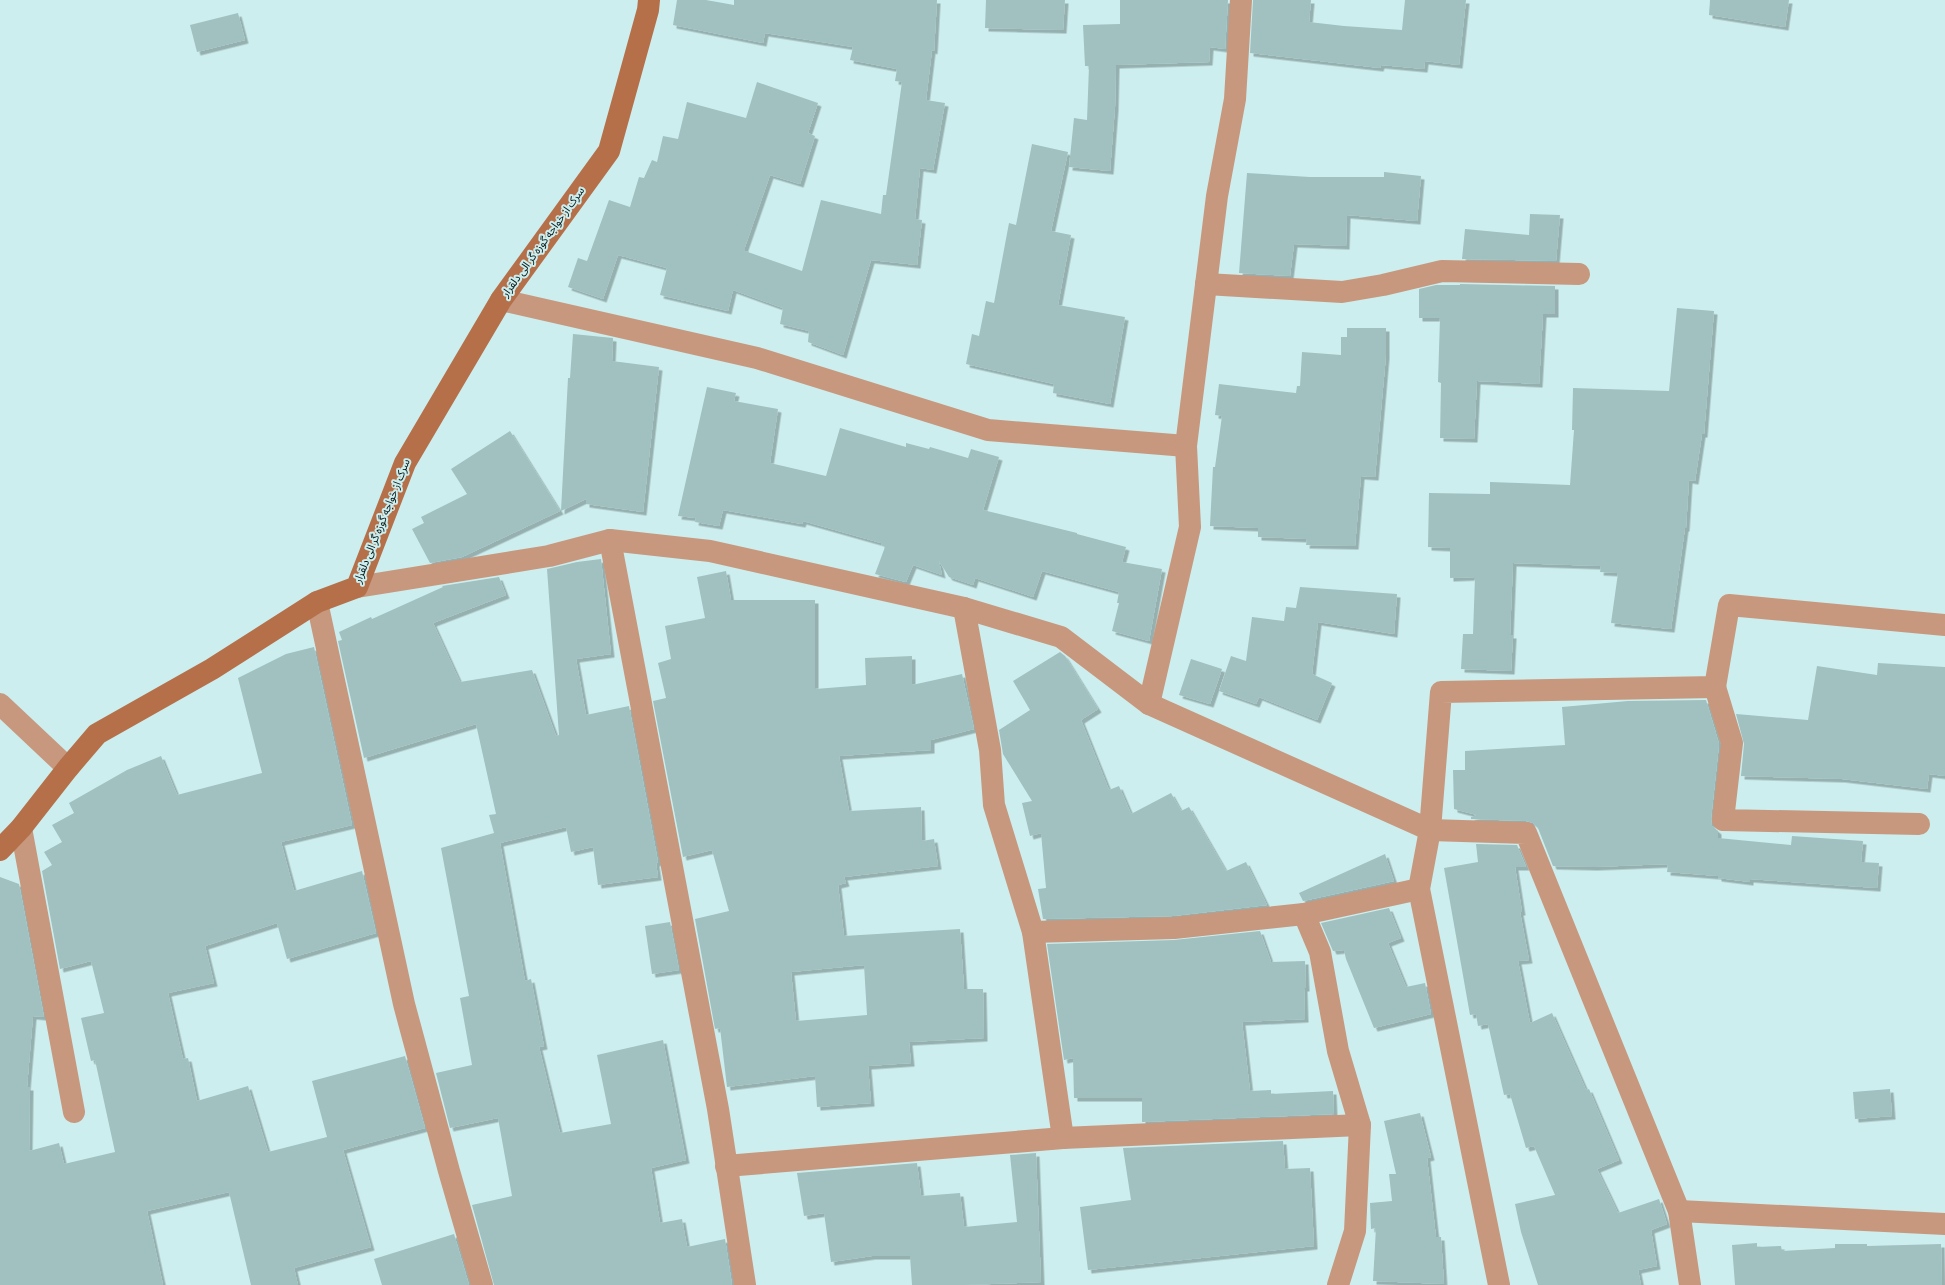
<svg xmlns="http://www.w3.org/2000/svg" width="1945" height="1285" font-family="Bitter,'Noto Sans Arabic',serif">
<style>
.building{fill:#a1c1c1;fill-rule:evenodd;filter:url(#shadow)}
.lines{fill:none;stroke-linecap:round;stroke-linejoin:round}
.street{stroke:#c7987e;stroke-width:22}
.secondary{stroke:#b5704a;stroke-width:22}
.labels{text-anchor:middle;dominant-baseline:central;stroke-width:4;stroke-linejoin:round;paint-order:stroke}
.street-label{font-size:11px;fill:#091515;stroke:#cdeeee}
</style>
<defs>
<filter id="shadow"><feDropShadow dx="3.5" dy="3.5" stdDeviation="0" flood-color="#0004"/></filter>
</defs>
<rect width="100%" height="100%" fill="#cdeeee"/>
<g class="building">
<polygon points="677,0 706,0 734,5 734,0 937,0 934,51 932,50 926,100 945,103 933,170 920,168 915,219 922,220 917,265 871,260 843,355 808,342 809,331 780,324 783,308 733,290 728,311 660,295 667,268 618,255 603,299 568,287 578,258 587,261 609,200 630,207 639,177 644,178 652,160 657,162 663,136 678,139 687,102 746,118 757,82 818,103 808,133 815,136 800,184 770,175 745,247 745,251 802,271 821,200 881,214 883,195 886,195 902,82 895,81 897,69 850,60 853,47 765,33 763,43 673,25"/>
<polygon points="986,0 1065,0 1063,30 985,28"/>
<polygon points="1120,0 1228,0 1225,49 1210,47 1209,62 1116,65 1115,107 1110,171 1069,167 1074,118 1087,120 1089,66 1085,66 1083,25 1120,24"/>
<polygon points="1253,0 1311,0 1309,22 1344,26 1402,30 1405,0 1466,0 1459,65 1425,61 1424,69 1381,65 1380,68 1250,53"/>
<polygon points="1710,0 1789,0 1785,27 1709,15"/>
<polygon points="238,13 245,40 197,52 190,25"/>
<polygon points="1032,144 1068,152 1051,231 1071,235 1058,305 1125,317 1110,404 1053,393 1054,384 966,364 972,334 979,336 986,301 994,303 1009,223 1016,225"/>
<polygon points="1384,172 1421,176 1417,221 1347,215 1346,246 1294,244 1290,276 1239,273 1247,173 1310,177 1384,177"/>
<polygon points="1530,214 1560,215 1556,261 1462,259 1465,229 1529,235"/>
<polygon points="1460,284 1555,286 1555,314 1543,314 1539,384 1477,381 1474,439 1440,438 1441,383 1438,382 1440,318 1419,318 1419,289 1436,285 1460,285"/>
<polygon points="1677,308 1714,311 1704,434 1702,434 1695,481 1689,480 1686,528 1685,528 1671,629 1611,623 1618,573 1600,572 1601,566 1513,563 1510,635 1513,635 1511,671 1461,669 1463,634 1473,634 1475,577 1450,578 1450,548 1428,547 1429,493 1490,494 1490,482 1570,485 1574,430 1572,430 1573,388 1669,391"/>
<polygon points="1347,328 1386,328 1386,355 1375,477 1361,476 1355,546 1306,545 1307,539 1258,537 1258,528 1210,526 1213,467 1215,467 1222,416 1215,415 1219,384 1296,393 1297,386 1300,386 1302,352 1341,355 1341,337 1347,337"/>
<polygon points="573,334 613,338 612,361 659,367 643,512 586,504 586,499 561,511 568,378 570,378"/>
<polygon points="707,387 736,393 734,401 778,409 770,463 826,476 840,428 906,447 906,443 929,449 930,447 968,458 971,449 999,457 983,510 1077,533 1077,534 1126,547 1122,562 1162,569 1149,641 1112,631 1119,603 1117,603 1119,592 1042,571 1033,597 975,578 973,585 949,577 939,561 942,575 913,565 906,582 875,574 885,547 881,545 881,543 803,521 802,524 723,510 719,526 695,522 696,518 678,516"/>
<polygon points="510,431 560,511 462,557 430,563 412,529 424,523 421,517 467,494 451,469"/>
<polygon points="601,559 611,654 576,659 586,715 629,706 658,862 656,863 658,877 598,885 593,847 571,852 566,827 500,843 525,981 531,979 544,1046 539,1047 560,1133 611,1124 597,1055 663,1040 686,1160 651,1168 660,1223 682,1219 687,1247 725,1239 732,1285 494,1285 472,1205 512,1196 498,1118 450,1128 436,1073 472,1065 460,998 469,996 441,848 494,833 489,815 496,814 476,724 364,758 338,641 342,640 339,632 371,617 372,619 443,587 442,586 499,577 506,595 433,623 460,682 532,670 556,736 559,735 547,569 577,562"/>
<path d="M726,571L731,600H815V689L866,685L865,658L912,656V685L962,674L974,729L931,740V750L839,756L849,811L921,807L922,841L934,839L938,866L844,877L846,883L838,885L844,936L960,929L964,989H983L984,1038L909,1042L911,1063L868,1066L871,1103L817,1107L815,1076L727,1087L720,1028L715,1029L695,919L729,911L712,850L683,857L653,701L666,698L658,663L671,659L665,626L705,618L697,577ZM864,965L867,1015L796,1021L791,972Z"/>
<polygon points="1300,587 1397,594 1394,634 1318,622 1312,674 1332,683 1317,720 1259,697 1256,704 1219,691 1231,656 1246,661 1252,617 1284,621 1286,607 1296,608"/>
<polygon points="314,647 352,825 281,842 294,891 362,871 376,933 287,959 277,923 205,946 214,983 168,993 183,1059 188,1058 197,1101 248,1086 268,1152 327,1137 312,1081 405,1056 425,1128 343,1150 371,1247 294,1268 298,1285 251,1285 229,1192 147,1211 163,1285 0,1285 0,877 19,884 44,1017 33,1016 27,1087 30,1087 29,1151 59,1143 64,1164 115,1152 95,1060 91,1061 81,1018 104,1013 91,961 60,969 42,871 52,865 44,852 62,842 52,825 74,813 69,803 127,770 161,756 177,795 262,773 238,678 286,654"/>
<polygon points="1060,652 1065,656 1098,709 1081,720 1109,790 1119,786 1131,814 1171,793 1181,811 1189,807 1226,871 1246,862 1267,905 1173,916 1043,919 1038,889 1046,888 1041,833 1030,836 1022,803 1032,801 1003,754 999,730 1030,710 1013,681"/>
<polygon points="1191,659 1222,669 1210,704 1179,695"/>
<polygon points="1878,663 1945,667 1945,776 1929,774 1927,789 1842,779 1741,776 1744,744 1736,714 1808,720 1817,666 1877,675"/>
<polygon points="1706,700 1719,744 1711,819 1712,826 1718,831 1718,838 1791,845 1792,836 1863,841 1861,862 1879,863 1877,888 1750,879 1750,882 1718,878 1718,876 1667,872 1668,864 1594,867 1553,866 1538,828 1533,823 1526,821 1471,819 1471,817 1477,815 1454,809 1453,770 1465,770 1465,751 1565,745 1562,707 1628,701"/>
<polygon points="1476,844 1517,845 1526,867 1515,867 1522,912 1520,912 1529,960 1518,961 1530,1023 1552,1013 1586,1090 1589,1089 1619,1160 1597,1169 1618,1213 1659,1199 1667,1224 1651,1230 1657,1266 1638,1270 1641,1285 1538,1285 1521,1232 1515,1204 1555,1195 1534,1146 1526,1148 1510,1094 1504,1095 1488,1024 1478,1026 1476,1014 1470,1015 1444,868 1478,862"/>
<polygon points="1385,854 1394,881 1303,901 1299,893"/>
<polygon points="1389,908 1401,938 1388,943 1406,987 1425,983 1431,1014 1374,1028 1346,959 1344,950 1333,951 1321,923"/>
<polygon points="670,922 679,970 652,974 645,926"/>
<polygon points="1260,931 1271,962 1305,961 1306,988 1304,988 1305,1019 1242,1022 1250,1091 1271,1090 1271,1094 1333,1091 1334,1114 1142,1122 1142,1098 1074,1098 1073,1058 1064,1060 1047,944 1174,940"/>
<polygon points="1890,1089 1892,1116 1855,1119 1853,1092"/>
<polygon points="1420,1113 1431,1157 1427,1158 1436,1237 1441,1237 1444,1284 1373,1281 1376,1228 1371,1229 1370,1203 1392,1201 1389,1174 1396,1174 1384,1121"/>
<polygon points="1283,1141 1285,1169 1310,1168 1314,1246 1088,1270 1080,1207 1131,1200 1123,1148"/>
<polygon points="1036,1153 1041,1282 964,1285 912,1285 910,1256 872,1256 831,1262 824,1213 804,1216 797,1173 917,1163 921,1196 960,1193 964,1227 1017,1222 1010,1155"/>
<polygon points="454,1234 469,1285 382,1285 374,1259"/>
<polygon points="1757,1243 1757,1247 1781,1246 1782,1251 1835,1248 1835,1244 1867,1244 1867,1246 1941,1244 1942,1285 1735,1285 1732,1245"/>
</g>
<g class="lines">
<g class="street">
<polyline points="1206,284 1342,292 1383,285 1442,271 1579,274"/>
<polyline points="501,300 757,358 988,430 1186,446 1190,527 1149,704"/>
<polyline points="1186,446 1217,196 1235,99 1241,0"/>
<polyline points="610,540 718,1109 745,1285"/>
<polyline points="357,587 549,556 610,540 710,551 964,608 1061,637 1149,704 1430,830 1526,833 1679,1211 1690,1285"/>
<polyline points="317,602 404,1004 449,1171 482,1285"/>
<polyline points="964,608 990,750 994,805 1033,932 1063,1138"/>
<polyline points="1715,687 1732,743 1723,820 1919,824"/>
<polyline points="0,704 68,768"/>
<polyline points="21,828 74,1112"/>
<polyline points="1304,914 1320,952 1338,1051 1360,1125 1355,1231 1338,1285"/>
<polyline points="1033,932 1174,928 1304,914 1419,889"/>
<polyline points="726,1166 1063,1138 1360,1125"/>
<polyline points="1679,1211 1945,1224"/>
<polyline points="1499,1285 1419,889 1430,830 1441,692 1715,687 1729,605 1945,625"/>
</g>
<polyline class="secondary" points="0,850 21,828 68,768 97,734 212,669 317,602 357,587 405,463 501,300 609,151 648,10 649,0"/>
</g>
<g class="labels">
<g class="street-label">
<text transform="translate(543 242) rotate(-54)">سرک از خواجه گوزه گر الی دلقرار</text>
<text transform="translate(382 521) rotate(-68)">سرک از خواجه گوزه گر الی دلقرار</text>
</g>
</g>
</svg>
